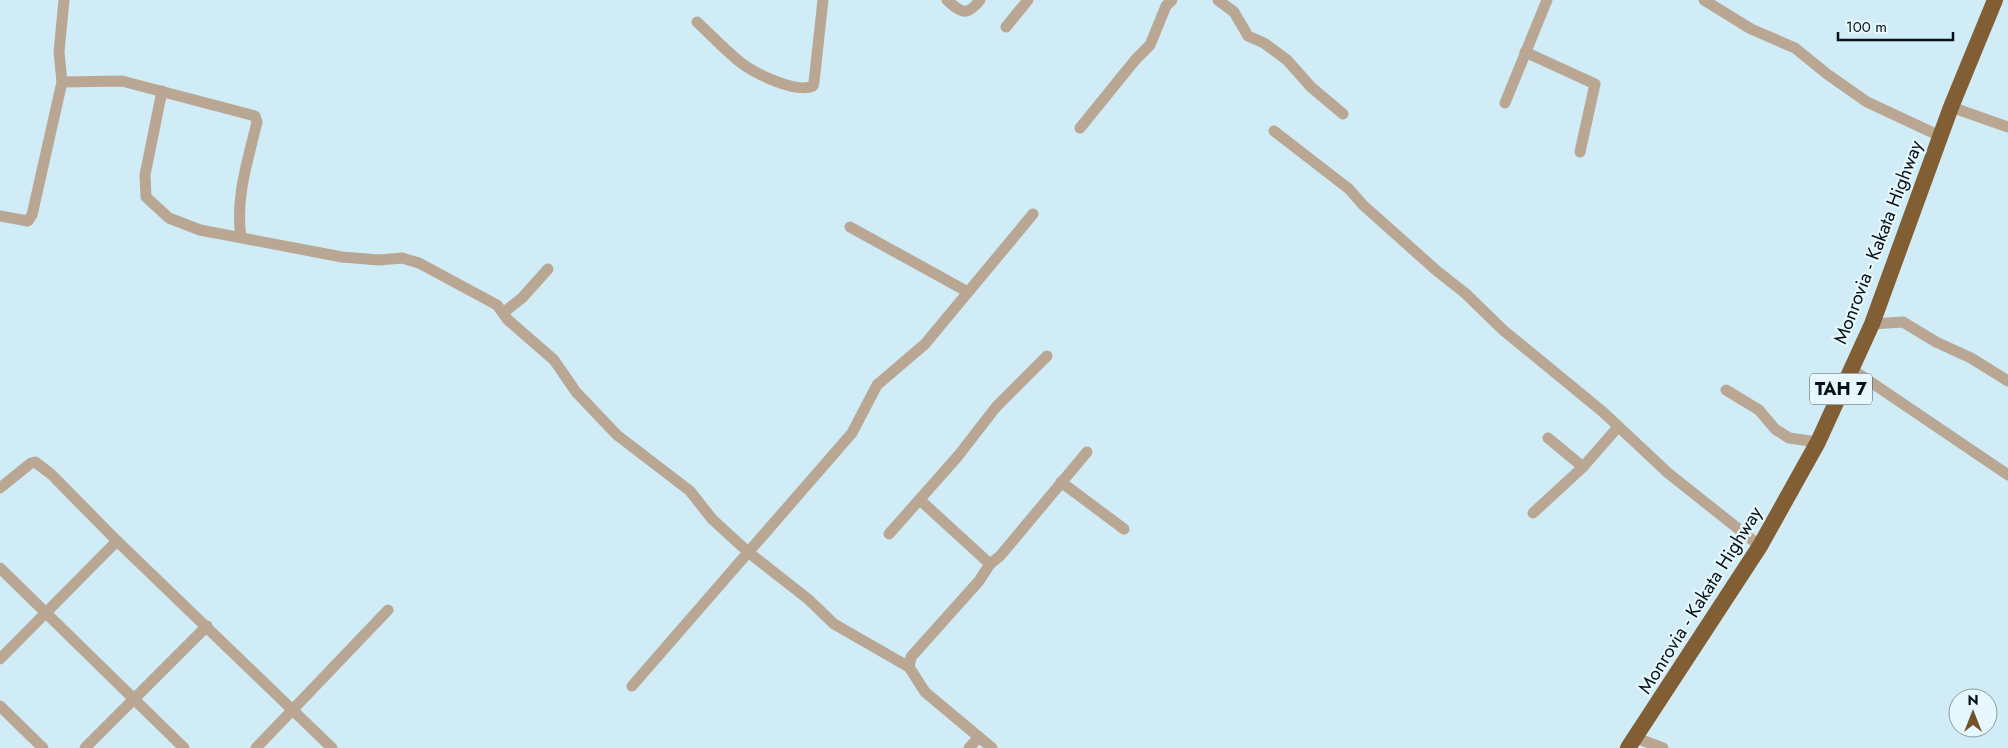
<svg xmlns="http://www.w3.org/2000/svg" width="2008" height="748" font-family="Jost,sans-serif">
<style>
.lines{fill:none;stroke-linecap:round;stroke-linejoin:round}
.minor{stroke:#b9a794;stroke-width:11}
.highway{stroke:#815e34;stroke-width:16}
.labels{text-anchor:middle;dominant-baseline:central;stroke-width:4.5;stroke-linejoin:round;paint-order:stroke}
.shield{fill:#e6f7fe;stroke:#4b575c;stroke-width:1}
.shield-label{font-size:18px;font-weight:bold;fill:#081216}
.street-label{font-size:19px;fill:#081216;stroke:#e6f7fe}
</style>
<rect width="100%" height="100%" fill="#cfecf7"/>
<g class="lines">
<g class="minor">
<path d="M947,0C961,13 967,17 980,0"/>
<polyline points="1218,0 1234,12 1248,36 1264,43 1287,60 1311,87 1343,114"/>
<polyline points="1704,0 1751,29 1795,48 1827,74 1867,102 1940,136"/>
<path d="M697,22C711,35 725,50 740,62C754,73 796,94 813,86L814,82L823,0"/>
<polyline points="1006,27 1028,0"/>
<polyline points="1525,52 1595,84 1580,152"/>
<path d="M62,82L122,81L255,116L257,122C248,160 235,198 241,237"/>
<polyline points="162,91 145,175 146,197 169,218 200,230 342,257 379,260 402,258 419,263 497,305 508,320 554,360 576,392 617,435 690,491 712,519 748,552 808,599 834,624 909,667 925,692 992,748"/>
<polyline points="1505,103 1547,0"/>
<polyline points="1951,107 2008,127"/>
<polyline points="1080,128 1136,59 1150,45 1166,6 1172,0"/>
<polyline points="1274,131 1349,189 1363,205 1437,271 1465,293 1503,330 1603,412 1668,473 1760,546"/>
<polyline points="0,216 28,221 32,215 62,82 59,52 64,0"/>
<polyline points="850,227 968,292"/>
<polyline points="503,313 522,298 548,269"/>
<polyline points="1872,324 1903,322 1936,342 1971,358 2008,381"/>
<polyline points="1850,368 2008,475"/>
<polyline points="1726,390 1759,410 1775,429 1789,438 1818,442"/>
<polyline points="1548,438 1583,467"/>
<polyline points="1061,482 1124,529"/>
<polyline points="0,488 31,463 35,462 51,474 117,541 332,748"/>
<polyline points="1533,513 1583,467 1618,427"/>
<polyline points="889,534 958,456 996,407 1047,356"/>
<polyline points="990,564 1000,556 1087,452"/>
<polyline points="0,568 184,748"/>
<polyline points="0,659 117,541"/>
<polyline points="909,667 911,657 979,581 990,564 920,500"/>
<polyline points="632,686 852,433 877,385 925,344 1033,214"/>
<polyline points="0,706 43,748"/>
<polyline points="1636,738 1663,748"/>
<polyline points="85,748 207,626"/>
<polyline points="256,748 388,610"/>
<polyline points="969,748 979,737"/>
</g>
<polyline class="highway" points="1628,748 1760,546 1818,442 1872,324 1951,107 1995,0"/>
</g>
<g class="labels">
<rect class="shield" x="1810" y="373.5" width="62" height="31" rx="4"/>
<g class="shield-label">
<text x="1841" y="389">TAH 7</text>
</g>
<g class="street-label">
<text transform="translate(1878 242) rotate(-69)">Monrovia - Kakata Highway</text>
<text transform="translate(1700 600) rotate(-58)">Monrovia - Kakata Highway</text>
</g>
</g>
<g transform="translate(1973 713)"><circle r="24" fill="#e6f7fe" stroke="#8d9ba1"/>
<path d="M0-4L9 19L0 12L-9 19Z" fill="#75532a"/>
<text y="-8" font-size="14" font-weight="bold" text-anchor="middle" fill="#081216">N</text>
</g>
<path d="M1838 32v8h115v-8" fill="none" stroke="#081216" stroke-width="2.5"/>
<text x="1846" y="32" font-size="15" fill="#081216" stroke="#e6f7fe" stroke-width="4" paint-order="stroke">100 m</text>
</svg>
